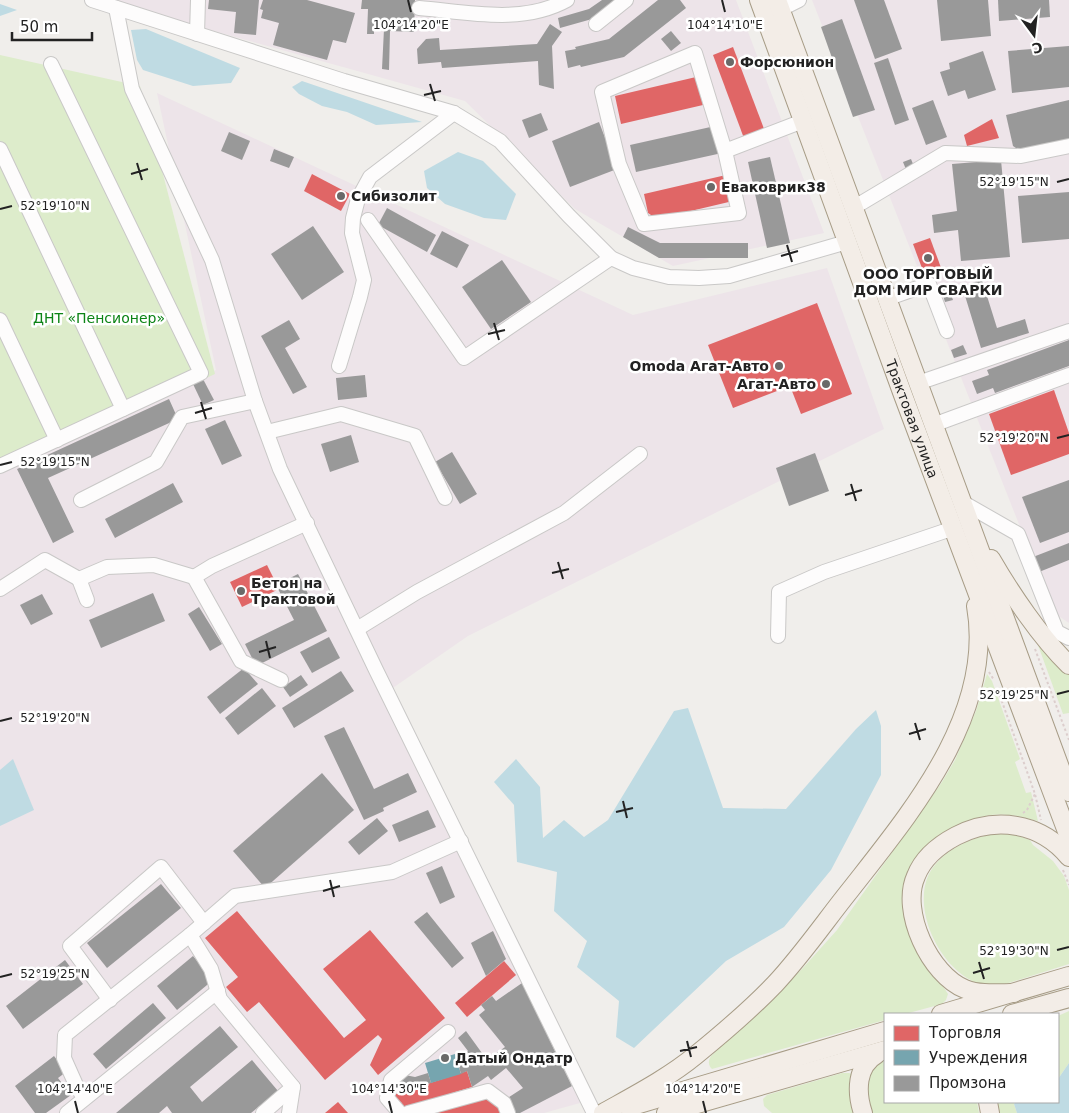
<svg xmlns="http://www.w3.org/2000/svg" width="1069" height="1113" font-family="'DejaVu Sans',sans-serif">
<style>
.industrial{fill:#ede4e9}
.grass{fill:#ddeccb}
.water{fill:#bfdbe3}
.shops{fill:#e06666}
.public{fill:#76a5af}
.industry{fill:#999}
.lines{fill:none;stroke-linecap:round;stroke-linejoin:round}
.minor-casing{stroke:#c9c8c7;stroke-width:16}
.major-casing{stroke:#a79c86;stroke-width:20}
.path{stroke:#dccecd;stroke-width:2;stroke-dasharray:2.5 2.5;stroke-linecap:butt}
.minor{stroke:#fdfcfc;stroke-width:14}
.major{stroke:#f3ede7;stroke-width:18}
.ticks{fill:none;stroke:#222;stroke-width:2}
.poi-dot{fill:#6a6968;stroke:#fff;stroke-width:2}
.labels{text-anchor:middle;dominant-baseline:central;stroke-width:5;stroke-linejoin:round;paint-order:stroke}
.poi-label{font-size:14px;font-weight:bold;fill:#222;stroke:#fff;text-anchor:start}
.park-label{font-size:14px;fill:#0c8416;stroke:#fff}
.street-label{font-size:14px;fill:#222;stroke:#fff}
.ticks-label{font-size:12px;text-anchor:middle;fill:#222;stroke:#fff;stroke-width:5;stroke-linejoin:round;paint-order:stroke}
</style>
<rect width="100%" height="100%" fill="#f0eeeb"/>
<g class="industrial">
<polygon points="102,0 736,0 824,233 673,266 575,209 465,101"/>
<polygon points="812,0 1069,0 1069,623 1054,613"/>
<polygon points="157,93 633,315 827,268 884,429 468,636 384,694 587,1101 544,1113 0,1113 0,468 216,370"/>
</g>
<g class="grass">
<polygon points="0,55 140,86 215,374 0,472"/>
<polygon points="1034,634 1058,665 1069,675 1069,713 1063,714"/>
<path d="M987,674L992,681L1020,759L1015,762L1026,793L1031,792L1038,821C1028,819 1018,815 1008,815C965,811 943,839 915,865L928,963L948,994L946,1000L942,1004L905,1014H885V1020L712,1069C708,1065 708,1061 711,1056L802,969L837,930L942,782L955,760L976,711Z"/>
<path d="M994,834H1013L1030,840L1033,845L1053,861L1064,876L1069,890V964L999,986C952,991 910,918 928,876C940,851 969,838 994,834Z"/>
<polygon points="1069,1011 1069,1063 1058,1079 1058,1016"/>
<polygon points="885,1059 885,1102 977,1102 979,1113 870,1113 865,1080 877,1062"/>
<polygon points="842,1073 849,1073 853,1075 856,1113 772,1113 764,1106 763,1099 767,1095"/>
<polygon points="996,1102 1016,1102 1014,1104 1017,1113 998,1113"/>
</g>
<g class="water">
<polygon points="0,4 17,10 0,16"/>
<polygon points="146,29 240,68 231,83 193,86 143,70 137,60 131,30"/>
<polygon points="302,81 422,122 376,125 347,112 322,106 299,94 292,87"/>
<polygon points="458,152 483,161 516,194 506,220 484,218 445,204 427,188 424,171"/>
<polygon points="688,708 723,808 786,809 856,729 876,710 881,726 881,775 831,870 784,927 726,961 634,1048 616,1037 619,1001 577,967 587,941 554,911 557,872 517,862 514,805 494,782 516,759 540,787 543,838 564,820 584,837 608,820 674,711"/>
<polygon points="13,759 34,810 0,826 0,770"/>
<polygon points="1069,1063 1069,1113 1017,1113 1014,1104 1016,1102 1058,1102 1058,1079"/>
</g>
<g class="shops">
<polygon points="733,47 766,134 745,141 713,55"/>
<polygon points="696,77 703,105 621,124 615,96"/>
<polygon points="992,119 999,138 967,146 964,135"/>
<polygon points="312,174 350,194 341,211 304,191"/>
<polygon points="726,175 733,201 657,219 648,213 644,194"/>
<polygon points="930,238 943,273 926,279 913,244"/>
<polygon points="817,303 852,394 801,414 790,386 733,408 708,345"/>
<polygon points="1054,390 1069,433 1069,454 1011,475 989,414"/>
<polygon points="267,565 279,589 242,607 230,582"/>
<polygon points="237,911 344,1038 366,1020 323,969 370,930 445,1018 378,1075 370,1065 382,1039 378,1035 325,1080 259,1002 247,1012 226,987 238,977 205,938"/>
<polygon points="504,961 516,975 467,1017 455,1003"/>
<polygon points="467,1071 472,1087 403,1108 401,1102 393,1104 390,1096"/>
<polygon points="486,1097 502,1110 503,1113 429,1113"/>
<polygon points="338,1102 348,1113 325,1113"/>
</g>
<polygon class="public" points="455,1054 461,1074 431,1083 425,1063"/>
<g class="industry">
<polygon points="209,0 259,0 256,35 234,33 236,12 208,9"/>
<polygon points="263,0 307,0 355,13 346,43 333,40 327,60 273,45 279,23 261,18 263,10 260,9"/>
<polygon points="362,0 415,0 414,32 390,31 389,70 382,69 384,29 374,29 374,34 367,34 368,9 361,9"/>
<polygon points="602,0 618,0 592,19 560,28 558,18 589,9"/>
<polygon points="658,0 680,0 686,8 624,57 581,67 580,65 568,68 565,51 576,49 575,47 609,39"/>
<polygon points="854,0 884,0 902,49 875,59"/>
<polygon points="937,0 988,0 991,36 941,41"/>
<polygon points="998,0 1049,0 1050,17 999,21"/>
<polygon points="842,19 875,110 853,117 821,27"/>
<polygon points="550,24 562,32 552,46 554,89 539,85 538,61 442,68 441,62 418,64 417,49 426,39 439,38 440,50 537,44"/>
<polygon points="671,31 681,43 671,51 661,39"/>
<polygon points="1069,46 1069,87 1012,93 1008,51"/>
<polygon points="983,51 996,90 968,99 965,90 948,96 940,72 950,69 949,63"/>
<polygon points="888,58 909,120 895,125 874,63"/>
<polygon points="933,100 947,137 926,145 912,108"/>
<polygon points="1069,100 1069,139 1020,151 1013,146 1006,115"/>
<polygon points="541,113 548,130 529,138 522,120"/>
<polygon points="599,122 617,169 570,187 552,141"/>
<polygon points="715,126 722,153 636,172 630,145"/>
<polygon points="229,132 250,141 242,160 221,151"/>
<polygon points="274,149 294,157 289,168 270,161"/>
<polygon points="770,157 790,243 767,248 748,162"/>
<polygon points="911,159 915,169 907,172 903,162"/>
<polygon points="1001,160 1010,257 961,261 958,230 934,233 932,215 957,211 952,164"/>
<polygon points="1069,192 1069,239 1022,243 1018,196"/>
<polygon points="387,208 436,235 427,252 378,225"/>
<polygon points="313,226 344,272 302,300 271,254"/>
<polygon points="628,227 660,243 748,243 748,258 659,258 623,237"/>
<polygon points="442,231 469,245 457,268 430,254"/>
<polygon points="502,260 531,302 491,329 462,287"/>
<polygon points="982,280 997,328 1025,319 1029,333 981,348 962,286"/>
<polygon points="948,287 953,300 945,302 941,289"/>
<polygon points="289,320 300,339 285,348 307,387 293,394 261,336"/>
<polygon points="1069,340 1069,366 995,393 993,388 977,394 972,381 989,375 987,370"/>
<polygon points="963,345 967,354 954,358 951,350"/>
<polygon points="365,375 367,397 338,400 336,378"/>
<polygon points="203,379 214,400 203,405 193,384"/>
<polygon points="169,399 178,419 48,478 74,532 53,543 17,469"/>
<polygon points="225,420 242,456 222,465 205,429"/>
<polygon points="351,435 359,462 330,472 321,444"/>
<polygon points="452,452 477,494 460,504 435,462"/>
<polygon points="815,453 829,491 789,506 776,468"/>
<polygon points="1069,480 1069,532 1040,543 1022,497"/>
<polygon points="173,483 183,502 115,538 105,519"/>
<polygon points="1069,543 1069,560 1039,572 1033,557"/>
<polygon points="298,574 327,631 256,666 245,644 294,620 276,585"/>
<polygon points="153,593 165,621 101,648 89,620"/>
<polygon points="42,594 53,614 31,625 20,605"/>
<polygon points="199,607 222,644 210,651 188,614"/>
<polygon points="329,637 340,658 312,673 300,652"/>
<polygon points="244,668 258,684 220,714 207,697"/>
<polygon points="341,671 354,691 294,728 282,708"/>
<polygon points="301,675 308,685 290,697 283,687"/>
<polygon points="262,688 276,706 238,735 225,718"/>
<polygon points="344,727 374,789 408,773 417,792 383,808 384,811 364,820 324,736"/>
<polygon points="322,773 354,810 265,888 233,851"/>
<polygon points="428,810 436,827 399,842 392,825"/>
<polygon points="377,818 388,831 359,855 348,842"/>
<polygon points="442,866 455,897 440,904 426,873"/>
<polygon points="161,884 181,908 107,968 87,943"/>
<polygon points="427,912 464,958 452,968 414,922"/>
<polygon points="493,931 506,959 486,976 471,943"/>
<polygon points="193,956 213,980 177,1010 157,986"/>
<polygon points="65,960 83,984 23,1029 6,1006"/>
<polygon points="522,983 572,1086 520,1113 514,1113 506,1099 523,1088 506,1068 491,1080 488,1076 472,1087 467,1071 461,1074 457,1060 468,1051 458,1038 466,1031 487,1060 505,1047 479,1015 485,1010 481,1005 492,996 496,1001"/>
<polygon points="153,1003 166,1018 106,1069 93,1054"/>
<polygon points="220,1026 238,1047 190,1087 202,1102 252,1060 278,1091 251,1113 172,1113 167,1106 159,1113 116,1113"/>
<polygon points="54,1056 66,1072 58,1078 71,1095 46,1113 35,1113 15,1086"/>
<polygon points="428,1073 431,1083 400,1092 397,1082 405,1075 415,1077"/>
</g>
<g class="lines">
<defs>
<g id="minor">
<polyline points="92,0 344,81 454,113 500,141 569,216 611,258 633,268 669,277 699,278 729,276 847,242"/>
<polyline points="116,8 132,89 212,260 255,401 280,469 376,670 594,1113"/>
<path d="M419,8C467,12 522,25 567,0"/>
<polyline points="781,9 799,0"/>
<polyline points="596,24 626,0"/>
<polyline points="197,34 198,0"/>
<polyline points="0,149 123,409"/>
<polyline points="725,151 695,53 602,92 619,164 644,224 739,213 725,151 803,121"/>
<polyline points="853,208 945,153 1021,156 1069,146"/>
<polyline points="368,220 464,358 611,258"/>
<polyline points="886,299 929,284 947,331"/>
<polyline points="0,320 57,440"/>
<polyline points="339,366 360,297 364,280 352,233 353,218 358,199 370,177 454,113"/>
<polyline points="918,383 1069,331"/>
<polyline points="933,425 1069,375"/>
<polyline points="267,432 341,414 415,436 445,498"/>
<polyline points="0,466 201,373 51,64"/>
<polyline points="81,500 156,462 182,417 255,401"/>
<polyline points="962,502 1018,534 1057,632 1069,638"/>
<polyline points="0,589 45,560 79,579"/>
<polyline points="87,600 79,579 107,567 154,565 194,577"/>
<polyline points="357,629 417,592 564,513 640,454"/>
<polyline points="778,636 779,592 824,572 954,528"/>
<polyline points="281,680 241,661 194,577 212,566 307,523"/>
<polyline points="110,1000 70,946 161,867 204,923"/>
<polyline points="84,1098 76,1085 64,1058 65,1035 190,935"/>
<polyline points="67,1113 218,991"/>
<polyline points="263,1113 293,1087"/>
<polyline points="289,1113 293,1087 220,999 211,969 190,935 235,896 392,872 461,841"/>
<polyline points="400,1113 387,1098 391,1080 448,1032"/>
<polyline points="408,1113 488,1091 504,1103 508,1113"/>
</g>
<g id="major">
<path id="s1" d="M759,0L903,395L1069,837"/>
<polyline points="777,0 1069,792"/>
<path d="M991,559C1010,592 1041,638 1069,665"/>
<path d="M1014,993C998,993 980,995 965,989C930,975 900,911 916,876C923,858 939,845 956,836C995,816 1040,822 1069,857"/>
<polyline points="941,1014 1069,976"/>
<polyline points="1012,1014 1069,998"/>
<polyline points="988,1102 990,1113"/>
<polyline points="629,1107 885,1031"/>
<path d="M603,1113C635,1095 668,1078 696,1055C723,1033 751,1009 775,984C803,954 826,920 851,889C912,811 995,713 976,606"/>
<polyline points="666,1113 885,1050"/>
<path d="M863,1113C856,1092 856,1066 877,1054"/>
</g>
</defs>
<use href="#minor" class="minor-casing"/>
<use href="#major" class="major-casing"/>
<g class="path">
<polyline points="1035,649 1069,740"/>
<polyline points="989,672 994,680"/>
<polyline points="1000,696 1035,794 1041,820"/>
<polyline points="1023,813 1027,810 1035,794"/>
<polyline points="1063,870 1069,885"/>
</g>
<use href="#minor" class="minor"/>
<use href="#major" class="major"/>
</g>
<path class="ticks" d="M408,0L411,12M722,0L725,12M430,84L435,101M424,95L441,91M137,163L142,180M131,174L148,169M1057,182L1069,179M0,209L12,206M787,245L792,262M781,256L798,251M494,323L499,340M488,334L505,330M201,402L206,419M195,413L212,408M1057,438L1069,435M0,465L12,462M851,484L856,501M845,495L862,490M558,562L563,579M552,573L569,569M266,641L270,658M259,652L276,647M1057,694L1069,691M0,721L12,718M915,723L920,740M909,734L926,729M623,801L627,818M616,812L633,808M330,880L334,897M323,891L340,886M1057,950L1069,947M979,962L984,979M973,973L990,968M0,977L12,974M687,1041L691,1057M680,1051L697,1047M75,1101L78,1113M389,1101L392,1113M703,1101L706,1113"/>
<g class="poi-dot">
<circle cx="730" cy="62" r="5"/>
<circle cx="711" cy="187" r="5"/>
<circle cx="341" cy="196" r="5"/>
<circle cx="928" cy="258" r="5"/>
<circle cx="779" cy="366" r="5"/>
<circle cx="826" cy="384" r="5"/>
<circle cx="241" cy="591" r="5"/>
<circle cx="445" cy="1058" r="5"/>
</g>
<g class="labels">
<g class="poi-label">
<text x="740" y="62">Форсюнион</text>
<text x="721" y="187">Еваковрик38</text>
<text x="351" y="196">Сибизолит</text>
<text x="928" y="274" text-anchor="middle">ООО ТОРГОВЫЙ<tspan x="928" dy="16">ДОМ МИР СВАРКИ</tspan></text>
<text x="769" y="366" text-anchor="end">Omoda Агат-Авто</text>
<text x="816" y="384" text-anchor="end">Агат-Авто</text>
<text x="251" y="583">Бетон на<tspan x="251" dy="16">Трактовой</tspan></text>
<text x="455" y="1058">Датый Ондатр</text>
</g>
<g class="park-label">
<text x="99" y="318">ДНТ «Пенсионер»</text>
</g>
<g class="street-label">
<text stroke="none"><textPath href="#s1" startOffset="446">Трактовая улица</textPath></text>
</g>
</g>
<g class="ticks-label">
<text x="411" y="29">104°14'20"E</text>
<text x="725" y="29">104°14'10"E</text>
<text x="1014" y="186">52°19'15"N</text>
<text x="55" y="210">52°19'10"N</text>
<text x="1014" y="442">52°19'20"N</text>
<text x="55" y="466">52°19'15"N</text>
<text x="1014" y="699">52°19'25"N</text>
<text x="55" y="722">52°19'20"N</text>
<text x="1014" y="955">52°19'30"N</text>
<text x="55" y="978">52°19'25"N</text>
<text x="75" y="1093">104°14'40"E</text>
<text x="389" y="1093">104°14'30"E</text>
<text x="703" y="1093">104°14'20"E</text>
</g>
<rect x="884" y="1013" width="175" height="90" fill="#ffffff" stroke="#a7a7a7"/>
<rect x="894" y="1026" width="25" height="15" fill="#e06666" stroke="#a7a7a7"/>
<text x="929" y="1038" font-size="15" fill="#222222">Торговля</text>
<rect x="894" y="1050" width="25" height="15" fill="#76a5af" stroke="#a7a7a7"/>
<text x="929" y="1063" font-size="15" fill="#222222">Учреждения</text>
<rect x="894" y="1076" width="25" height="15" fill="#999999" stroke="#a7a7a7"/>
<text x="929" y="1088" font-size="15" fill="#222222">Промзона</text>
<g transform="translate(1034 35) rotate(165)" stroke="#ffffff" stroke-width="4" paint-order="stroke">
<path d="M0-4L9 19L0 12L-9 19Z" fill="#222222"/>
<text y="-8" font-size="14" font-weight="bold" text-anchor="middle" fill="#222222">С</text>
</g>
<path d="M12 32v8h80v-8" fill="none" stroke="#222222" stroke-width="2.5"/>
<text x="20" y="32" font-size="15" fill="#222222" stroke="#ffffff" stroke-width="4" paint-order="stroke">50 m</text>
</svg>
